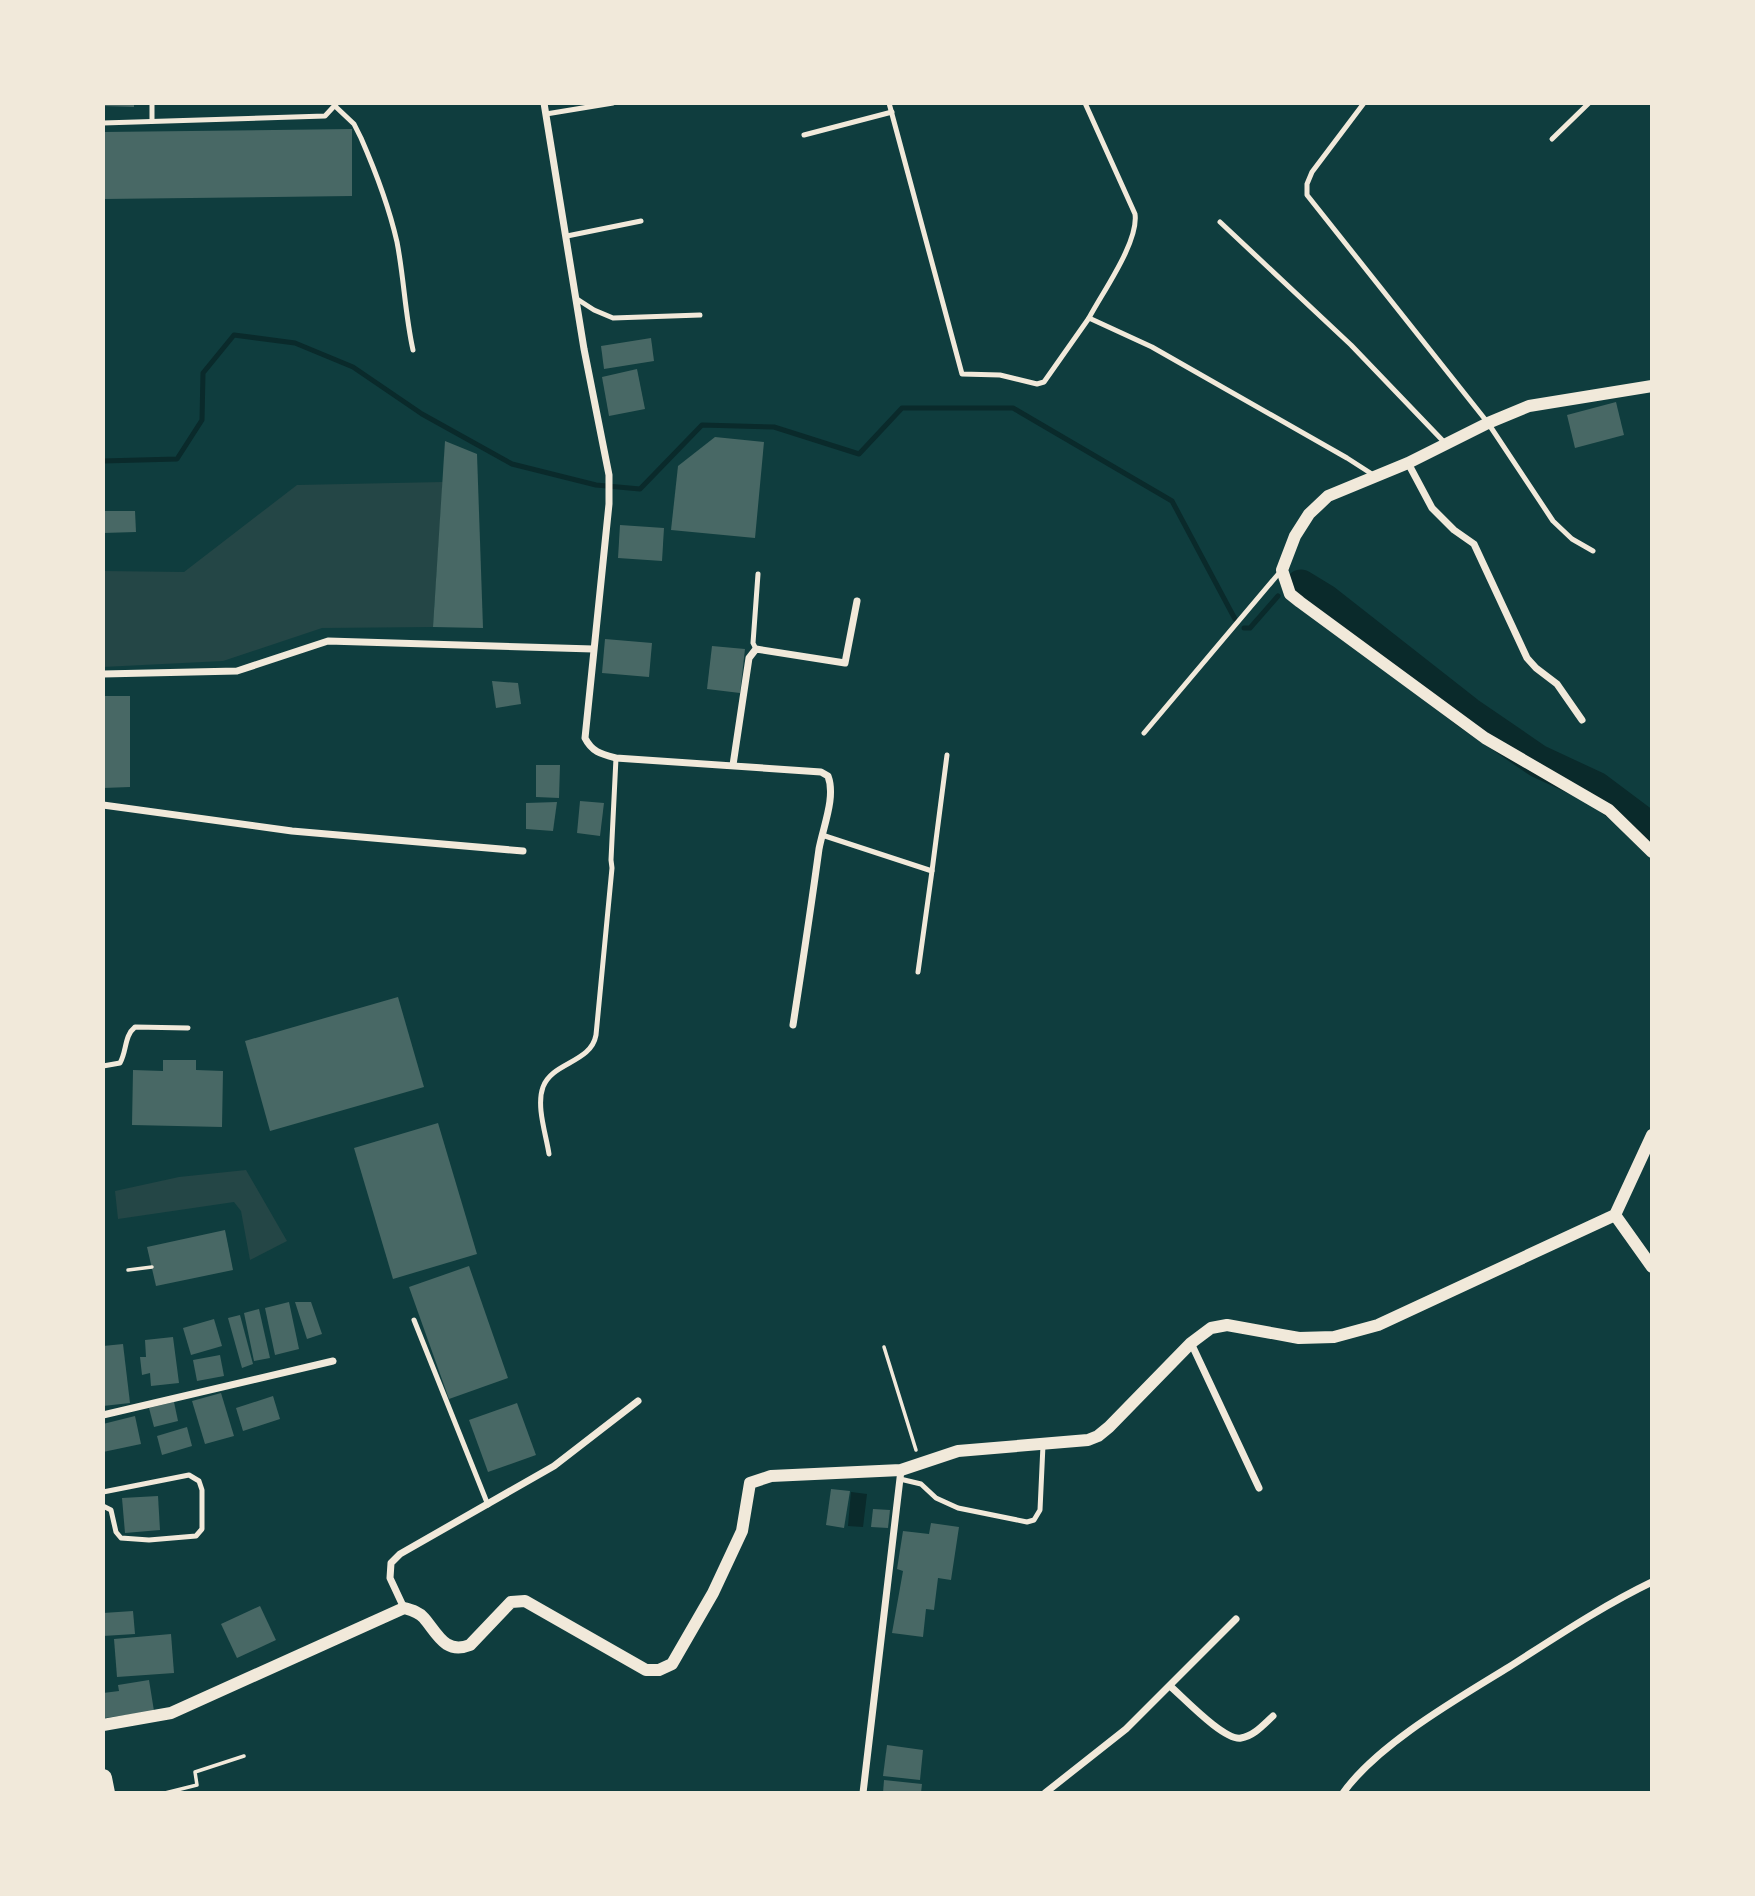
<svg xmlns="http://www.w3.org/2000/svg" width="1755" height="1896" font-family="'Golos Text',sans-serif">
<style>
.green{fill:#244646}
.water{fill:#0a2a2b}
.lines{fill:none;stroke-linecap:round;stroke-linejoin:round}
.stream{stroke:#0a2a2b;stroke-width:5}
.river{stroke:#0a2a2b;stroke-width:33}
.building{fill:#486865}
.path{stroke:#f1e9da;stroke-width:3.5}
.service{stroke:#f1e9da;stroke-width:5}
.minor{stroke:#f1e9da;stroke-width:7}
.tertiary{stroke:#f1e9da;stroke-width:12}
.primary{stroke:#f1e9da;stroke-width:18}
</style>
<rect width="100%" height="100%" fill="#0f3d3e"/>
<g class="green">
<polygon points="443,482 433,627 322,628 223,661 103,667 103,571 184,572 297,485"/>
<polygon points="246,1170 287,1241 250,1260 241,1211 234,1202 118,1219 115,1191 179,1177"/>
</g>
<polygon class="water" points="851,1492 867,1494 863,1527 848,1526"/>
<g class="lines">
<g class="stream">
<polyline points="103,461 177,459 202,420 203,373 234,335 295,343 353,367 422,414 512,464 596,485 640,489 702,425 774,427 859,454 902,408 1013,408 1172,501 1235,619"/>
<polyline points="1296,586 1301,586"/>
<polyline points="1244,628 1250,628 1278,596"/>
</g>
<polyline class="river" points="1301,586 1324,600 1468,713 1538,761 1596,788 1652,830"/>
</g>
<g class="building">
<polygon points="103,103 134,103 134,107 103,106"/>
<polygon points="352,129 352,196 103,199 103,132"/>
<polygon points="651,338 654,361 604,369 601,346"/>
<polygon points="637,369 645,409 609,416 602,377"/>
<polygon points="1616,402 1624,435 1575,448 1567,415"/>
<polygon points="715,437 764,442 755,538 671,530 678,466"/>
<polygon points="445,441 477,454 483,628 433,627"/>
<polygon points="103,511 135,511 136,532 103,533"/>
<polygon points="620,525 664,528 662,561 618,558"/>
<polygon points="605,639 652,643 649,677 602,673"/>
<polygon points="712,646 745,649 740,693 707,689"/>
<polygon points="492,681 518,683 521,704 496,708"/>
<polygon points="103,696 130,696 130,787 103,788"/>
<polygon points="536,765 560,765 559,798 536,797"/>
<polygon points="580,801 604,803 600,836 577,833"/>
<polygon points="557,802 553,831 526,829 526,803"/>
<polygon points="398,997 424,1087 270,1131 245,1041"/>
<polygon points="163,1060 196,1060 196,1070 223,1071 222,1127 132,1125 133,1070 163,1071"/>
<polygon points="438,1123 477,1254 393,1279 354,1148"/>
<polygon points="225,1230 233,1270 156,1286 147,1247"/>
<polygon points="469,1266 508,1378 449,1399 409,1287"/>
<polygon points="289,1302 299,1349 275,1355 265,1308"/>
<polygon points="295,1302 311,1302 322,1334 307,1339"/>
<polygon points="259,1309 270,1358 254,1361 244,1313"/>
<polygon points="240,1315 253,1364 242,1368 228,1318"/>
<polygon points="214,1319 222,1346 191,1355 183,1328"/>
<polygon points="173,1337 179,1383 151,1386 150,1373 142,1375 140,1357 146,1357 145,1340"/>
<polygon points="123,1344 130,1403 103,1406 103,1346"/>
<polygon points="220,1355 224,1376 197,1381 193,1360"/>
<polygon points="221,1393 234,1436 205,1444 192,1401"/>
<polygon points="273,1396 280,1419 243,1431 236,1408"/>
<polygon points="174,1402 178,1421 154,1427 149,1408"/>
<polygon points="517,1403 536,1455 488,1472 469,1420"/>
<polygon points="135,1416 141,1444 103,1452 103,1424"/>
<polygon points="187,1427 192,1446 162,1455 157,1436"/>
<polygon points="831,1489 850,1491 844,1528 826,1525"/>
<polygon points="158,1496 160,1530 125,1533 122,1498"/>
<polygon points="873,1509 890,1510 888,1528 871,1527"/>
<polygon points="931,1523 959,1527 951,1580 938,1578 934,1610 926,1609 923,1637 892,1633 903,1571 897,1569 903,1531 929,1534"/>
<polygon points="260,1606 276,1640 237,1658 221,1624"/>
<polygon points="133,1611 135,1634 103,1636 103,1613"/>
<polygon points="171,1634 174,1673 117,1677 114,1639"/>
<polygon points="149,1680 154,1711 105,1718 103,1693 119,1691 118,1685"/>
<polygon points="887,1745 923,1750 920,1780 883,1776"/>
<polygon points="884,1780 922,1784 921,1793 883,1793"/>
</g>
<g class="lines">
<g class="path">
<polyline points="128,1270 152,1267"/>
<polyline points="884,1347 916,1450"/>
<polyline points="165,1793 197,1785 195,1772 244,1756"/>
</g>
<g class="service">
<polyline points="152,103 152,121"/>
<polyline points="889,103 962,374 1000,375 1037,384 1044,382 1089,318 1152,347 1347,458 1375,476"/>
<path d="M1085,103L1135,214C1139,242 1102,293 1089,318"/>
<polyline points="1364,103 1312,172 1307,184 1307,195 1488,423 1553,521 1572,539 1593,551"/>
<path d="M336,107L354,124L361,138C375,170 389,207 397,242C404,278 405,314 413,350"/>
<polyline points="546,114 613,103"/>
<polyline points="103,123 325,116 337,103"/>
<polyline points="804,135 892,112"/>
<polyline points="1552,139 1589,103"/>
<polyline points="1220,222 1351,345 1445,443"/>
<polyline points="567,236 641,221"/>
<polyline points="577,299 594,310 613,318 700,315"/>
<polyline points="756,649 753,643 758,574"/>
<polyline points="1144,733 1280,572"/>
<polyline points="822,835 932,871 947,755"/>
<polyline points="918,972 932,871"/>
<path d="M103,1066L120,1063C127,1051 124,1036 135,1027L188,1028"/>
<path d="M549,1154C546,1134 536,1106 543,1087C552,1062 591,1063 596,1035L612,868L611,860L616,758"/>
<polyline points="414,1320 488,1505"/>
<polyline points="900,1479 921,1484 936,1498 958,1508 1027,1522 1034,1520 1040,1510 1043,1445"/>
<polyline points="103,1492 189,1475 199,1481 202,1490 202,1529 196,1536 149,1540 121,1538 116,1532 111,1510 103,1506"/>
</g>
<g class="minor">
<path d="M544,103L584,349L609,475V504L585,738C592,752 601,754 616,758L821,772L828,776C836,797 823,827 819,849C811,908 802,967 793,1025"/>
<polyline points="1408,463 1432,508 1454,530 1474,544 1527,658 1536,668 1557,684 1582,720"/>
<polyline points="103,674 237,671 328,641 593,649"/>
<polyline points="733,765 749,658 756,649 845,663 857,601"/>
<polyline points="103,805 292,831 523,851"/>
<polyline points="1191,1343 1259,1488"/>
<polyline points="103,1415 333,1361"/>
<polyline points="404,1608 390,1578 391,1563 400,1554 554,1466 638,1401"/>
<path d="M1170,1686C1183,1697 1224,1741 1241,1738C1254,1736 1264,1724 1273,1716"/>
<polyline points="863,1793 901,1470"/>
<polyline points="1045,1793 1126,1729 1236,1619"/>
<path d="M1343,1793C1378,1744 1457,1699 1509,1667C1556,1637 1602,1606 1652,1582"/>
</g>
<g class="tertiary">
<polyline points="1652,386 1529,406 1488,423 1408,463 1328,496 1309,514 1295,536 1282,570 1290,594 1300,602 1485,738 1609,810 1652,852"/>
<polyline points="1615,1215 1652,1267"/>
<path d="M103,1725L171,1713L404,1608C411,1610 419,1612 424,1618C437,1633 445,1655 470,1645L511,1602L525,1601L646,1670H659L672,1664L713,1593L742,1531L750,1483L771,1476L901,1470L958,1451L1088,1440L1098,1436L1109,1427L1191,1343L1211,1328L1227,1325L1299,1338L1334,1337L1378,1325L1615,1215L1652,1135"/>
</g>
<polyline class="primary" points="103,1778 106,1793"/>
</g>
<rect width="1755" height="1896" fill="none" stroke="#f1e9da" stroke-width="210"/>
</svg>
